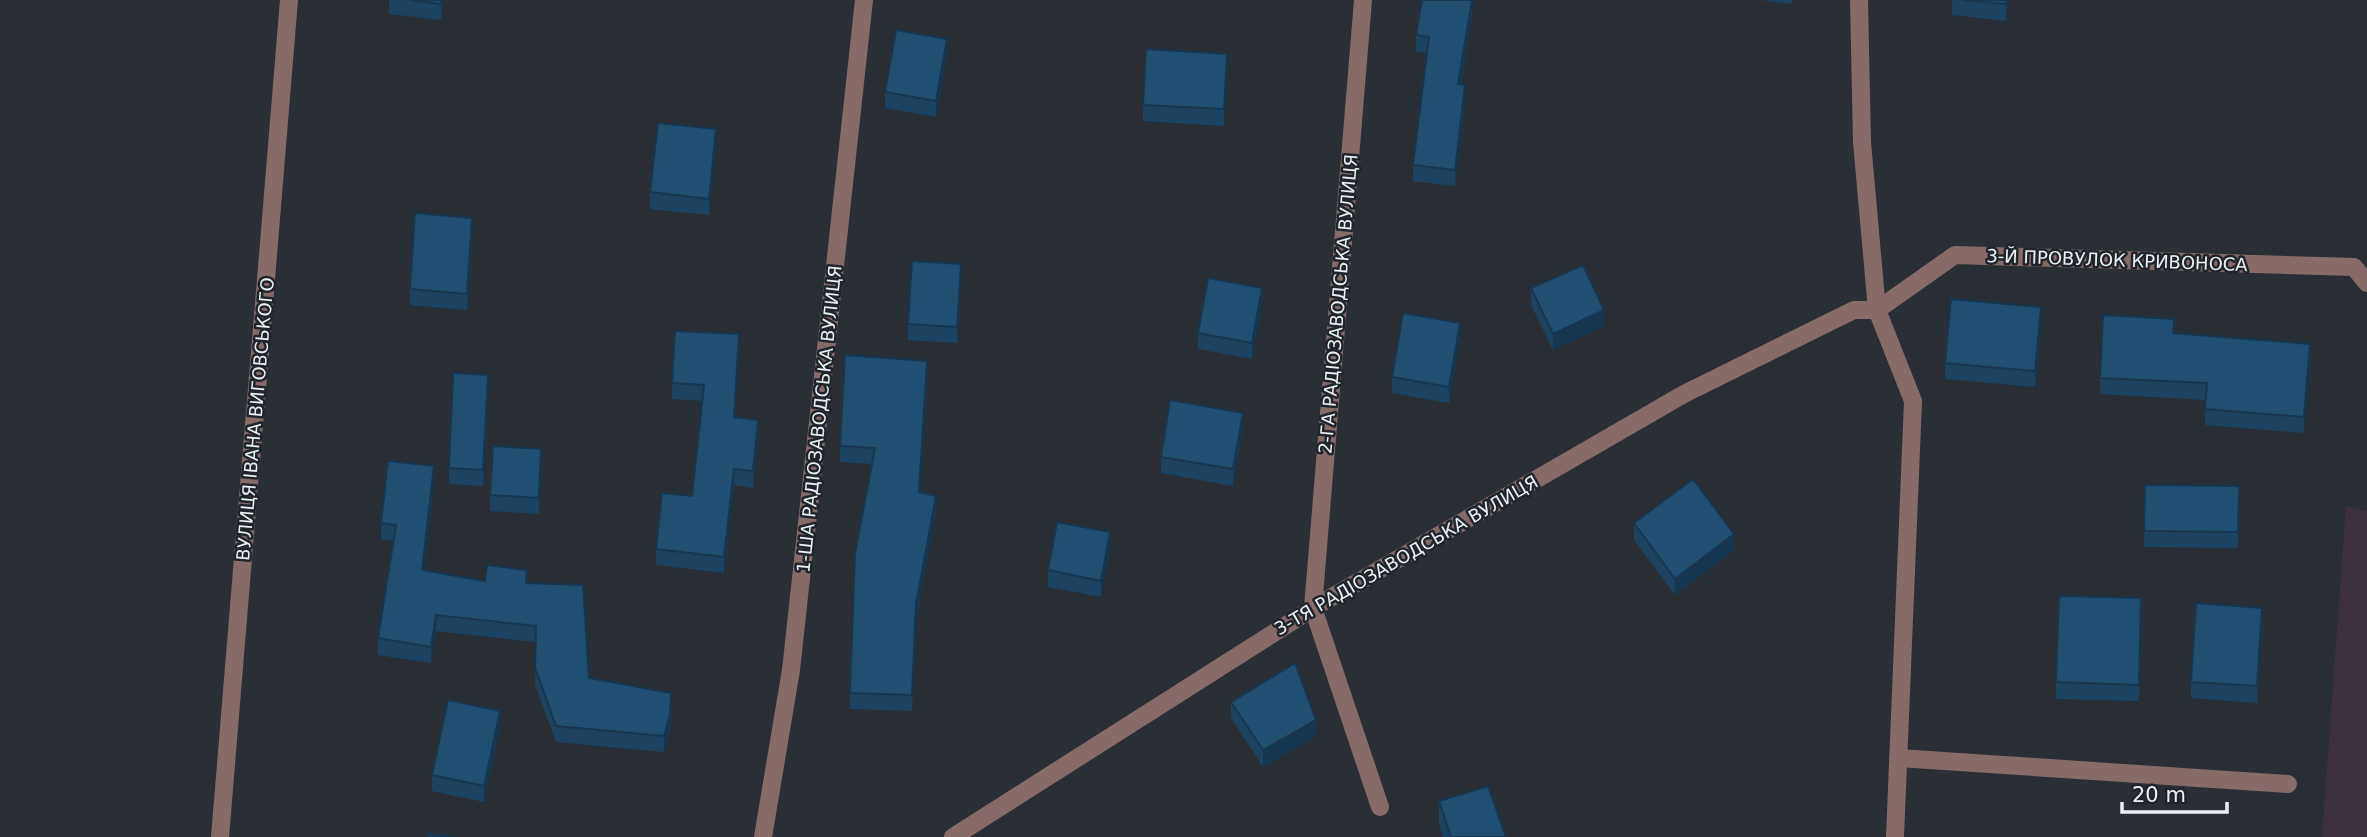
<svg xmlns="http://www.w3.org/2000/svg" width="2367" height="837" font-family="'DejaVu Sans',sans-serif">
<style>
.industrial{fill:#3e313f}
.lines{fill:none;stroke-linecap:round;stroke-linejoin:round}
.service{stroke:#866b69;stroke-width:18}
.minor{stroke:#866b69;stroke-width:18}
.tertiary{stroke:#866b69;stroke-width:18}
.wall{fill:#1c4462}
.shaded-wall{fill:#173750}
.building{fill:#214f72;stroke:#173750;stroke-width:2}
.labels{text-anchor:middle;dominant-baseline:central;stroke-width:5;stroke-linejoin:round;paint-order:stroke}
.street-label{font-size:18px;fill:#ebeff3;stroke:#1f252b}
</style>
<rect width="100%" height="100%" fill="#292f35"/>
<polygon class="industrial" points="2346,506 2367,511 2367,837 2322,837"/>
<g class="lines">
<polyline class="service" points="1313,608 1380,807"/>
<g class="minor">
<polyline points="1859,0 1862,142 1877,310 1913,401 1895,837"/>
<polyline points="1877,310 1955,255 2354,267 2367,283"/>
<polyline points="1313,608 1363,0"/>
<polyline points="1899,758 2288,784"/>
<polyline points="763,837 791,670 864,0"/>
<polyline points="953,837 1313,608 1684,394 1854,310 1877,310"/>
</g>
<polyline class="tertiary" points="220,837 289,0"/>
</g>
<g class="wall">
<polygon points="389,0 443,0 441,20 389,14"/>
<polygon points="1474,0 1461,84 1465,101 1455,186 1413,181 1413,165 1427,53 1416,52 1416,35"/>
<polygon points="1761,0 1792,0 1791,4"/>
<polygon points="1952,0 2008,0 2006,21 1952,15"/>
<polygon points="947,55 936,117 885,108 885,92"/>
<polygon points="1227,70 1224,126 1143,121 1143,105"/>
<polygon points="716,145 709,215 650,209 650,192"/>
<polygon points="472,234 467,310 410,305 410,289"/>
<polygon points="961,280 957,343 908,340 908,324"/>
<polygon points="1531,288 1604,326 1553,350 1531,305"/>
<polygon points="1262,304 1252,359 1198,349 1198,333"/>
<polygon points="2041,324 2035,387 1945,379 1945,363"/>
<polygon points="2174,333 2310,360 2304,433 2205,425 2205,400 2100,394 2100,378"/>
<polygon points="1460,339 1449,403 1392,393 1392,377"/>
<polygon points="739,351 735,417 758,436 753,488 734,485 724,573 656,565 656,549 692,496 702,401 672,399 672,383"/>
<polygon points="927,377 920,493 936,512 916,620 912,711 850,709 850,693 872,464 840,462 840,446"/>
<polygon points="488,391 483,486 449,484 449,468"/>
<polygon points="1243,429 1233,486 1161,473 1161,457"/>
<polygon points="541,465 539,514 490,511 490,495"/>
<polygon points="434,483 424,571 485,581 527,583 589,678 671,709 670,731 664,752 556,742 535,685 536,642 436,631 431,663 378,655 378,638 393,541 381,539 381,523"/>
<polygon points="2145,485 2239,486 2238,548 2144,547"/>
<polygon points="1634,523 1734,550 1675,595 1634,540"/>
<polygon points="1110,548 1101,597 1048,587 1048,570"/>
<polygon points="2141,614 2139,701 2056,699 2056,682"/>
<polygon points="2262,624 2257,703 2191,698 2191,682"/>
<polygon points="1231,702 1316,736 1263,767 1231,718"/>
<polygon points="500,727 484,802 432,791 432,775"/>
<polygon points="1439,801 1506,837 1443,837 1439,824"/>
</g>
<g class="shaded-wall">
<polygon points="441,0 443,0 441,20"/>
<polygon points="1472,0 1474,0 1458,100 1458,84"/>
<polygon points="2006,0 2008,0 2006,21"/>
<polygon points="947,39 947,55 936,117 936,101"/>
<polygon points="1227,54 1227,70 1224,126 1224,109"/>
<polygon points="1465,85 1465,101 1455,186 1455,170"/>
<polygon points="716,129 716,145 709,215 709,199"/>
<polygon points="472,218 472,234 467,310 467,294"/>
<polygon points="961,264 961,280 957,343 957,327"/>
<polygon points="1262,288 1262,304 1252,359 1252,343"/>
<polygon points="2041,307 2041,324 2035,387 2035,371"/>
<polygon points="1604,310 1604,326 1553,350 1553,334"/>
<polygon points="1460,323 1460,339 1449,403 1449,387"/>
<polygon points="739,334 739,351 734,433 734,417"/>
<polygon points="2310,344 2310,360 2304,433 2304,417"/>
<polygon points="927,361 927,377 919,509 919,492"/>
<polygon points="488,375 488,391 483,486 483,470"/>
<polygon points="1243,413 1243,429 1233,486 1233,469"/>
<polygon points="758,420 758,436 753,488 753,471"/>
<polygon points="541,449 541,465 539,514 539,498"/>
<polygon points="434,466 434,483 422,587 422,570"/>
<polygon points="734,469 734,485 724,573 724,557"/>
<polygon points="936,496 936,512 916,620 912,711 916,603"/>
<polygon points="1110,532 1110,548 1101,597 1101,581"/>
<polygon points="1734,534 1734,550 1675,595 1675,579"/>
<polygon points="2262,608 2262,624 2257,703 2257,686"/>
<polygon points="436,615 436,631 431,663 431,647"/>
<polygon points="671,693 670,731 664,752 664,736"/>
<polygon points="500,711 500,727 484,802 484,786"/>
<polygon points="1316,720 1316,736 1263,767 1263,750"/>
</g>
<g class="building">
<polygon points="410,0 441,0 441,4"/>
<polygon points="1422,0 1472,0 1458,84 1465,85 1455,170 1413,165 1429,37 1416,35"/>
<polygon points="1962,0 2006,0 2006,4"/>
<polygon points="896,30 947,39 936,101 885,92"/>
<polygon points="1146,49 1227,54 1224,109 1143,105"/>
<polygon points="658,123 716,129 709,199 650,192"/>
<polygon points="415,213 472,218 467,294 410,289"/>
<polygon points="912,261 961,264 957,327 908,324"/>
<polygon points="1583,265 1604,310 1553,334 1531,288"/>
<polygon points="1208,278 1262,288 1252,343 1198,333"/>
<polygon points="1951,299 2041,307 2035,371 1945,363"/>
<polygon points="1403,313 1460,323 1449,387 1392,377"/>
<polygon points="2103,315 2174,319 2173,333 2310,344 2304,417 2205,409 2207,383 2100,378"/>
<polygon points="675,331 739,334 734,417 758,420 753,471 734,469 724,557 656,549 662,493 692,496 704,385 672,383"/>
<polygon points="845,355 927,361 919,492 936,496 916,603 912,695 850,693 855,554 875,448 840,446"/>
<polygon points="453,373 488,375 483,470 449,468"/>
<polygon points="1170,400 1243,413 1233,469 1161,457"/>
<polygon points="493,446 541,449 539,498 490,495"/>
<polygon points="388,461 434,466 422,570 485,581 487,565 527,570 526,583 583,585 589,678 671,693 670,714 664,736 556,726 535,668 536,626 436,615 431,647 378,638 396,525 381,523"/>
<polygon points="1693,479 1734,534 1675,579 1634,523"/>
<polygon points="2145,485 2239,486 2238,532 2144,531"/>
<polygon points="1057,522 1110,532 1101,581 1048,570"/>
<polygon points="2059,596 2141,598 2139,685 2056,682"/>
<polygon points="2196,603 2262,608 2257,686 2191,682"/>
<polygon points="1295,663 1316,720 1263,750 1231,702"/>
<polygon points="448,700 500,711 484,786 432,775"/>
<polygon points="1488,786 1506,837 1451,837 1439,801"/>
<polygon points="428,834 454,837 428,837"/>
</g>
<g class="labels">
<g class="street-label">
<text transform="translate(2117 260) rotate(2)">3-Й ПРОВУЛОК КРИВОНОСА</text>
<text transform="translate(1338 304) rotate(-85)">2-ГА РАДІОЗАВОДСЬКА ВУЛИЦЯ</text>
<text transform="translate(255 419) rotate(-85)">ВУЛИЦЯ ІВАНА ВИГОВСЬКОГО</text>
<text transform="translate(819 419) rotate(-84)">1-ША РАДІОЗАВОДСЬКА ВУЛИЦЯ</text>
<text transform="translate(1406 555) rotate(-30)">3-ТЯ РАДІОЗАВОДСЬКА ВУЛИЦЯ</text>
</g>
</g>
<path d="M2122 802v10h105v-10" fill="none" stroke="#ebeff3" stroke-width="3.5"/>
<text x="2132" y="802" font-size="21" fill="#ebeff3" stroke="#1f252b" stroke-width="5" paint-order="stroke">20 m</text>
</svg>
